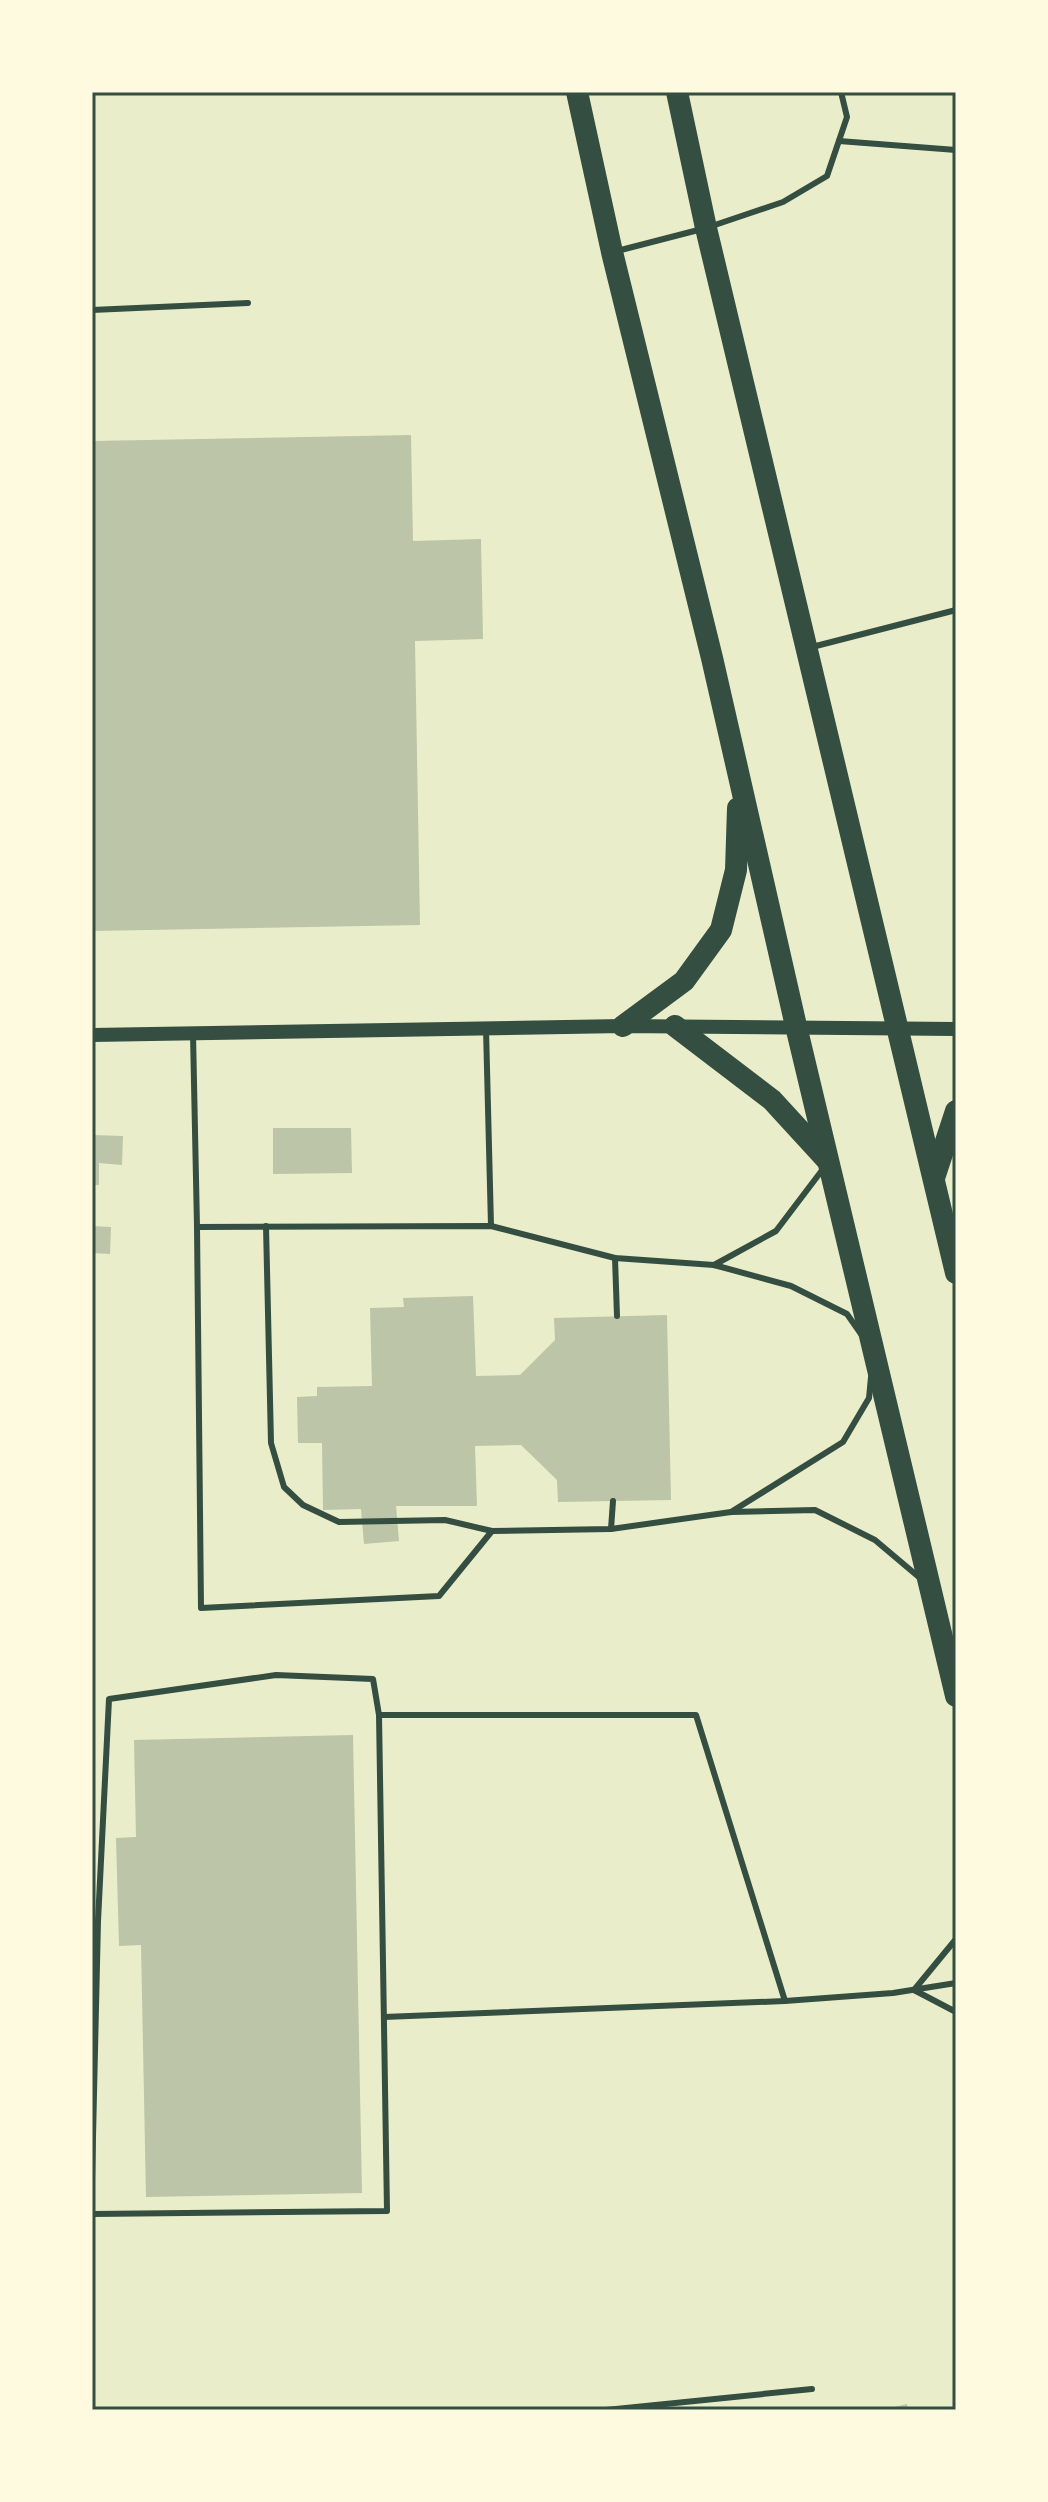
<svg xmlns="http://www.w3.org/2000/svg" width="1048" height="2502" font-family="Overpass,sans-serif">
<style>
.building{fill:#bcc5a7}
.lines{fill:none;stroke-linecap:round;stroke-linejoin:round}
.service{stroke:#344e41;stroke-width:6}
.tertiary{stroke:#344e41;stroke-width:14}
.trunk{stroke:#344e41;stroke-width:22}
.neatline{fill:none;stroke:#344e41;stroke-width:3}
</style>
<rect width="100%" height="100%" fill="#e9edc9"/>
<g class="building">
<polygon points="411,435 413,541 481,539 483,639 415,641 420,925 92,931 92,441"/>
<polygon points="273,1128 351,1128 352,1173 273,1174"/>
<polygon points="92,1135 123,1136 122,1165 99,1163 99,1185 92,1185"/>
<polygon points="92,1226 111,1227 110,1254 92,1253"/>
<polygon points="473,1296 476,1376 520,1375 555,1340 554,1318 667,1315 671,1500 558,1502 557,1480 521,1445 475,1446 477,1506 396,1506 399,1541 364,1544 361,1509 323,1510 322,1443 298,1443 297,1397 317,1396 317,1387 372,1386 370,1308 404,1307 403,1298"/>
<polygon points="353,1735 362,2193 146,2197 141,1945 119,1946 116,1838 136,1837 134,1740"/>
<polygon points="907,2404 908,2410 887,2410 887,2409"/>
</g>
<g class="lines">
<g class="service">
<polyline points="839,141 956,150"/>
<polyline points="617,251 706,228 783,202 827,176 847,117 841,92"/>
<polyline points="92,310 248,303"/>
<polyline points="812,647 956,610"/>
<polyline points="486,1029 491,1226"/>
<polyline points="193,1034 197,1227"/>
<polyline points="266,1226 271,1443 284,1487 303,1505 339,1522 445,1520 492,1531"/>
<polyline points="615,1258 617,1316"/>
<polyline points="714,1265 776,1231 823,1169"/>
<polyline points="861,1334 847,1314 791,1286 714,1265 615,1258 491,1226 197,1227 201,1608 439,1596 492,1531 611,1529 731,1512 815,1510 875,1540 920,1578"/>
<polyline points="731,1512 843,1442 869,1398 871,1377"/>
<polyline points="611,1529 613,1501"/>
<polyline points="379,1715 696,1715 785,2001 893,1993 956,1983"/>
<polyline points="914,1990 956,1939"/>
<polyline points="914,1990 956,2012"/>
<polyline points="384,2017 785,2001"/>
<polyline points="92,2180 98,1921 109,1699 276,1675 373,1679 379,1715 387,2211 92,2214"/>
<polyline points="606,2410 812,2389"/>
</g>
<polyline class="tertiary" points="92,1035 623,1026 956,1029"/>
<g class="trunk">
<polyline points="577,92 612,252 712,658 796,1026 956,1696"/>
<polyline points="677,92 706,228 956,1273"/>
<polyline points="623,1026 684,981 721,930 736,870 738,808"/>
<polyline points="675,1026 772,1100 827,1160"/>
<polyline points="934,1178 956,1111"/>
</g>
</g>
<rect width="1048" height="2502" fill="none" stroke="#fefae0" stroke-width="188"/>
<rect x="94" y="94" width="860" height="2314" class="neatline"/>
</svg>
